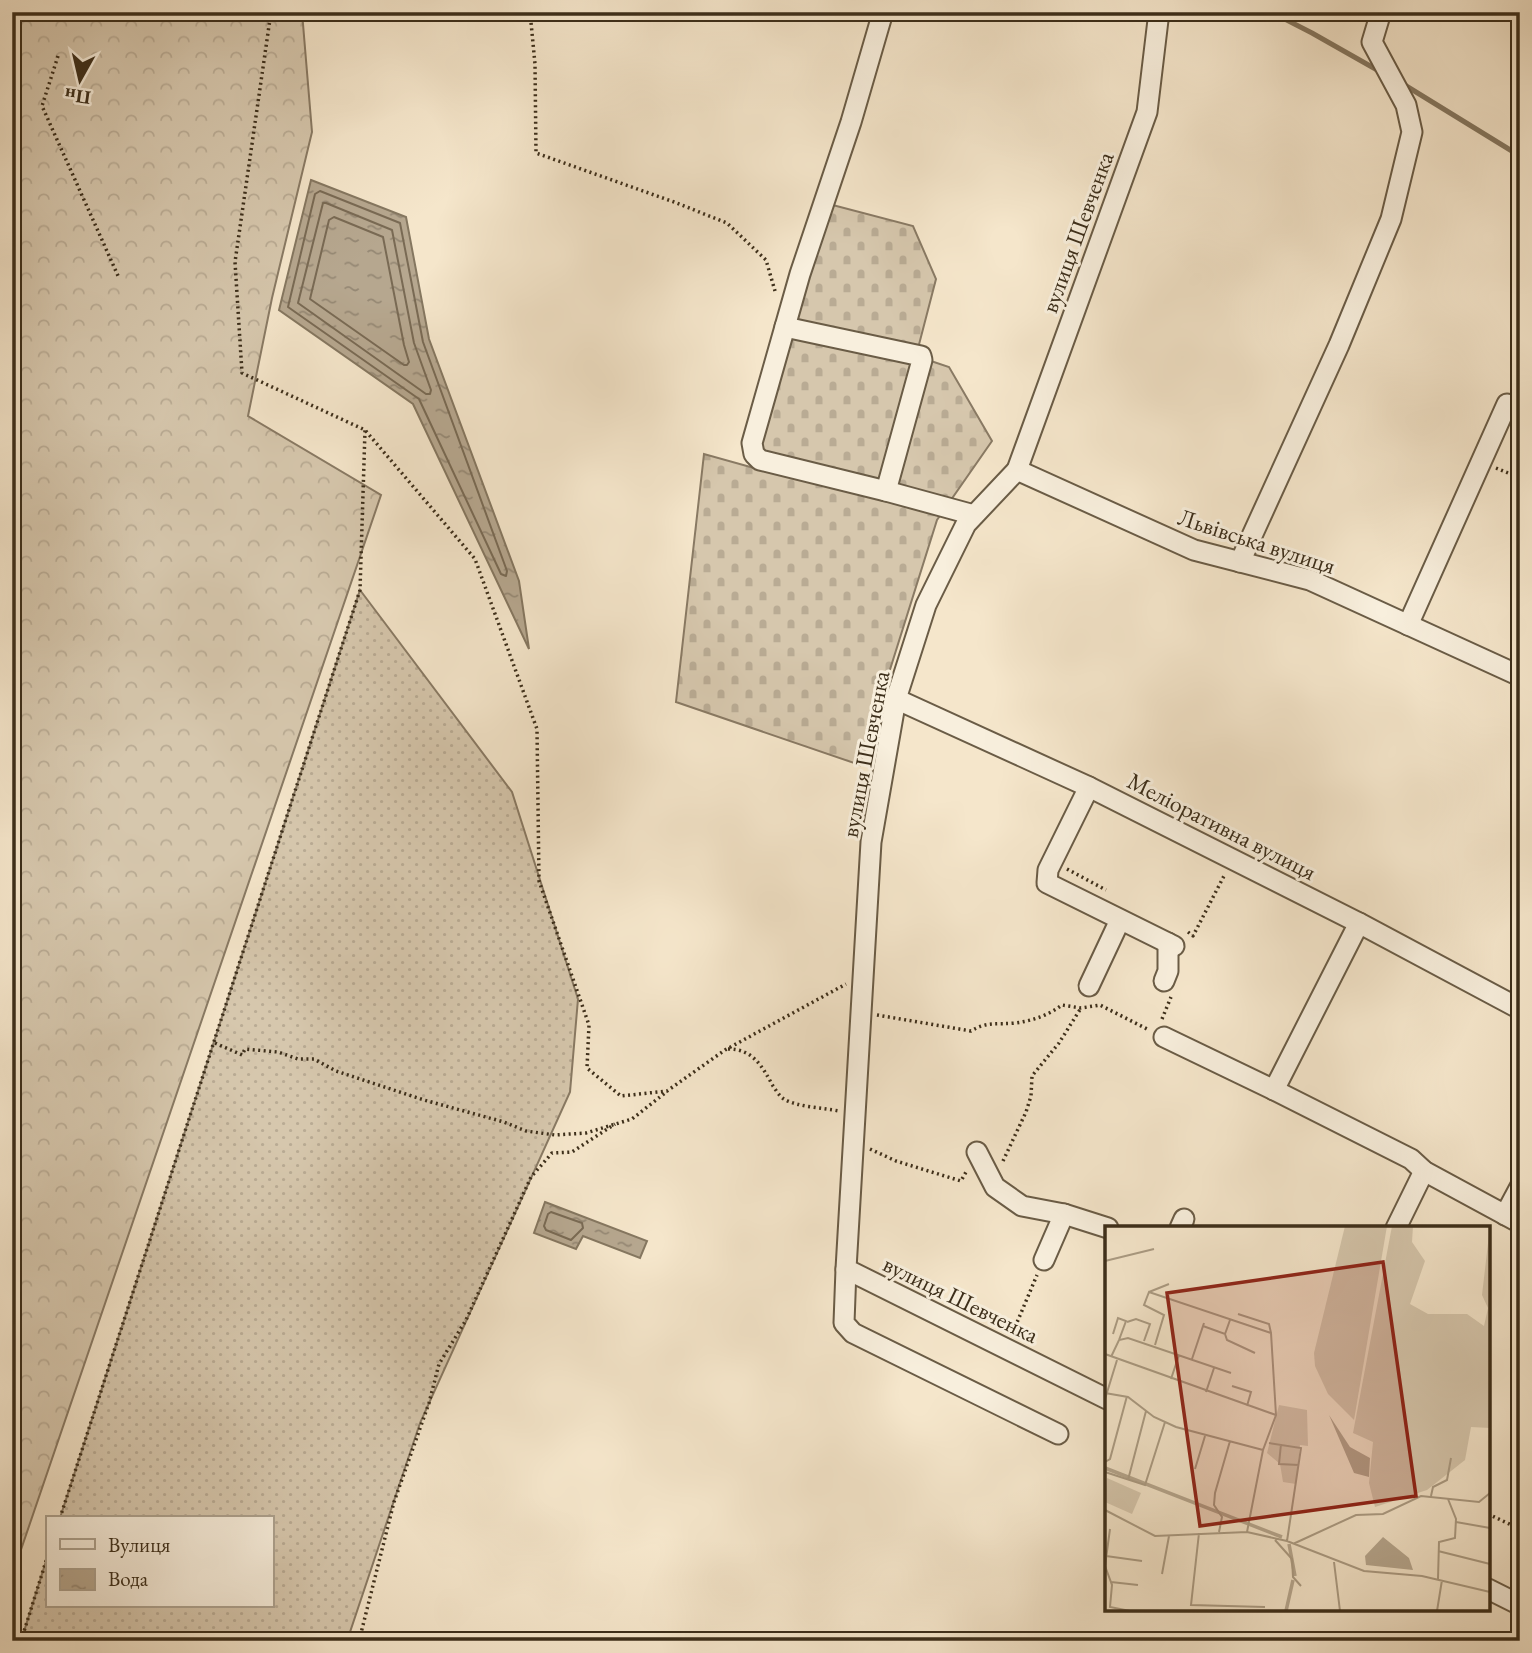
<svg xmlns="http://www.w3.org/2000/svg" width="1532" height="1653" font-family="'EB Garamond',serif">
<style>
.grass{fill:url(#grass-dots);stroke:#897a64;stroke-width:2}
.forest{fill:url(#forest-crowns);stroke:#897a64;stroke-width:2}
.cemetery{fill:url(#cemetery-stones);stroke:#897a64;stroke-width:2}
.water{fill:url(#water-ripples);stroke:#857760;stroke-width:2}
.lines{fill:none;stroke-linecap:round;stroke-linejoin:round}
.shore{stroke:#796a54;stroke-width:2}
.stream{stroke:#857760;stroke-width:5}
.minor-casing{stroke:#6a5c46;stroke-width:23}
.path{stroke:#3c2e1a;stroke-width:3.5;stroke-dasharray:2 3.5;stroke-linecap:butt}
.minor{stroke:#f8efdd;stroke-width:19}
.labels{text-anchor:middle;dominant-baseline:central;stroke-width:6;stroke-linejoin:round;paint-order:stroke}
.street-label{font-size:24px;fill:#3c2e1a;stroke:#f8efdd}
.inset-river{fill:none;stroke:#b6a78f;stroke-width:3.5}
.inset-road{fill:none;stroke:#ab9c84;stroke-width:2}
.view{fill:#8f2418;fill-opacity:0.15;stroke:#8f2418;stroke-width:3.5}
.inset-edge{fill:none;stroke:#3c2e1a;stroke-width:3.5}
</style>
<defs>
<pattern id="grass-dots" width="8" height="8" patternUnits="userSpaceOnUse" patternTransform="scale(1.75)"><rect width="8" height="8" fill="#d6c7ad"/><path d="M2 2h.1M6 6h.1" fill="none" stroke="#b9ab94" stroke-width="1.8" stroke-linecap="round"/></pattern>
<pattern id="forest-crowns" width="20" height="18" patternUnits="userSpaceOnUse" patternTransform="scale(1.75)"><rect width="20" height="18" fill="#d6c7ad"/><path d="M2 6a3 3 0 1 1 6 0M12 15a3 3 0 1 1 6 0" fill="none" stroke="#b9ab94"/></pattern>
<pattern id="cemetery-stones" width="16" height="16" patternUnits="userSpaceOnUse" patternTransform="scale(1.75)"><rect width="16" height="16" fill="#d6c7ad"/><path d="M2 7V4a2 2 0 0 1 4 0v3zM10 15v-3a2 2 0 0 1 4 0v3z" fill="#b9ab94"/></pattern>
<pattern id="water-ripples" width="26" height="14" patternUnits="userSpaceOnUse" patternTransform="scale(1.75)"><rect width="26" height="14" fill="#b6a78f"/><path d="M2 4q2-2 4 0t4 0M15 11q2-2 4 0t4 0" fill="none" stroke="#958874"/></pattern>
</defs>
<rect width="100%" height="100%" fill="#f5e6cb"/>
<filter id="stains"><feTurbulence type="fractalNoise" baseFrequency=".00286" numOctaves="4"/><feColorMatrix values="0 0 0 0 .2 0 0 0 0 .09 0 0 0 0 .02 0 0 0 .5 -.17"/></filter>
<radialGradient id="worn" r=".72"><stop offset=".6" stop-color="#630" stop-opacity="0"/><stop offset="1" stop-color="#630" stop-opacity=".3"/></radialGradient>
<polygon class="grass" points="360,590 512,792 578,999 570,1092 420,1423 347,1641 21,1641 47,1558 47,1606 271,1606 271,1518 60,1518"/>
<polygon class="forest" points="27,12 302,12 312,132 272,298 248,416 381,495 12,1576 12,16"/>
<polygon class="cemetery" points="825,203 913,226 936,279 916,356 949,367 992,441 937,520 860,765 676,702 704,454 754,468"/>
<g class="water">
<polygon points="311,180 406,217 429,339 519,581 529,649 413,404 279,310"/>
<polygon points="545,1202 647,1241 640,1258 583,1236 576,1249 534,1233"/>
</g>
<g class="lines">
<g class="shore">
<polygon points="320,191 400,223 423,342 507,571 506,576 501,574 419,399 288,307 315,194"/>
<polygon points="323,203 326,203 392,230 414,343 431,390 430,394 426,394 298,303"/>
<polygon points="334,217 383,237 404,345 409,362 407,365 404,365 310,299 329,220"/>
<polygon points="551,1212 582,1223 583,1228 571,1240 546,1230 544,1226 548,1214"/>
</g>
<g class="stream">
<polyline points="1271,12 1312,33 1379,71"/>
<polyline points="1403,84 1520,156"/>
</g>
<defs>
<g id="minor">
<polyline points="883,12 851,122 800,274 752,443 754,454 760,460 886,491 974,515"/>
<polyline points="785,327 921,356 922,360 886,491"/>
<polyline points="1017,470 1194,550 1310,580 1520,676"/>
<polyline points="1240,562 1339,345 1391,219 1412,132 1406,105 1372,42 1381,12"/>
<polyline points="1408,625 1507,404"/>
<polyline points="896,699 1089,787 1359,923 1520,1009"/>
<polyline points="1089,787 1048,870 1047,883 1174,946"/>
<polyline points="1164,981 1168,971 1168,943"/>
<polyline points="1089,986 1120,920"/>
<polyline points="1164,1037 1274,1090 1411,1159 1424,1171 1520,1223"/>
<polyline points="1274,1090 1359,923"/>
<polyline points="977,1152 995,1187 1022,1206 1064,1214 1108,1228"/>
<polyline points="1505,1215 1520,1187"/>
<polyline points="1180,1228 1184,1219"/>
<polyline points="1396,1228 1424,1171"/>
<polyline points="1044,1260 1064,1214"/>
<polyline points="846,1269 844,1323 853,1333 1058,1434"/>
<polyline points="1107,1399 846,1269 871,842 896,699 926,605 966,524 1017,470 1147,112 1158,20 1161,12"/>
<polyline points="1488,1589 1520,1605"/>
</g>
</defs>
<use href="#minor" class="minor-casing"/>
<g class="path">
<polyline points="271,12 235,262 242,373 365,430 475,559 537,729 539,881 589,1025 587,1068 621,1096 667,1091 725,1050 846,984"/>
<polyline points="530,12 535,64 536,153 674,202 727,223 766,260 775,291"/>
<polyline points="58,56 42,106 119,278"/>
<polyline points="1496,468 1520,478"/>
<polyline points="1067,869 1106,890"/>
<polyline points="1188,932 1193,936 1225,874"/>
<path d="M877,1015L971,1031C987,1021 997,1025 1015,1023C1032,1021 1049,1015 1062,1005L1081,1008L1100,1005L1149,1030"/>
<polyline points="1162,1019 1171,997"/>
<polyline points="215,1043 242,1055 245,1049 278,1052 298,1059 314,1059 336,1071 424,1100 504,1122 526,1131 555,1135 586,1133 632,1119 665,1093"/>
<path d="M728,1049C753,1049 762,1066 773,1086C776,1090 779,1096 784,1099C797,1107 824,1108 839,1111"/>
<polyline points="870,1149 896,1161 961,1181 966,1172"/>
<polyline points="1003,1161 1026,1112 1031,1096 1032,1076 1059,1043 1081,1008"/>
<polyline points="1013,1332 1037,1275"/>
<polyline points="1488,1514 1520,1529"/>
<polyline points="60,1518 360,590 365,430"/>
<polyline points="21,1641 47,1558"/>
<polyline points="359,1641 394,1502 429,1403 439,1364 466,1320 531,1177 552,1153 572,1152 615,1124"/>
</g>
<use href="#minor" class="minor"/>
</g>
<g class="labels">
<g class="street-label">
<text transform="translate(1077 232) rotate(-70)">вулиця Шевченка</text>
<text transform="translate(1257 541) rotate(18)">Львівська вулиця</text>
<text transform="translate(865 754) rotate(-79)">вулиця Шевченка</text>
<text transform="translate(1222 826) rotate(27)">Меліоративна вулиця</text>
<text transform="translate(961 1299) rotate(26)">вулиця Шевченка</text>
</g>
</g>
<g transform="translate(1105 1226)">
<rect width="385" height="385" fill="#f5e6cb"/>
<path d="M240,0H282L249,194L223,168L210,140L209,127Z" fill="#d6c7ad"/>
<path d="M287,0H308L307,16L320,35L305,78L323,88H362L379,100L383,82L377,69L385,0V202L366,201L360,234L322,264L270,281L264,257L268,216L248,207Z" fill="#d6c7ad"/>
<path d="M174,179L202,184L203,220L195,219L191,258L178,256L175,238L162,227Z" fill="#d6c7ad"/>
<path d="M2,252L36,267L27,288L0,276Z" fill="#d6c7ad"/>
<path d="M224,189L245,221L265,232L264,251L249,247ZM278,311L304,332L308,344L261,339L260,330Z" fill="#b6a78f"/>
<path class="inset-river" d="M0,242L177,311M184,318L190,350M181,385L188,354"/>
<path class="inset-road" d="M0,35L49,23M44,66L64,58M133,88L164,98L166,107M22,96L31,93L45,98L39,115M98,100L120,108L125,94M8,108L13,92L21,95L14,114M120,108L122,114L150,127M50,119L59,89L39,79L44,66L166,107L171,189L158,224L142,306M0,128L171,189M6,131L14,114L23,112L126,147M87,133L99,97M66,153L74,129M127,160L146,166L142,180M101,166L109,142M0,167L23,171L49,191L71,201L158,224M0,173L12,134M164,217L196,222L182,315M176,218L174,238L194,239M0,236L5,233L22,170M90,243L100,210M0,246L40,259L60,196M23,254L41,185M326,270L328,261L342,254L346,232M0,284L50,310L142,306L182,315L259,345L317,350L385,366M351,296L385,302M5,303L0,340L7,359L5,381L25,385M114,306L117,291L109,279L110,267L125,215M94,307L86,379L160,381M170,314L187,333L188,351L196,360M188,318L251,289L278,288L316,270L374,276L385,267M333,325L385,338M1,330L37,335M229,336L235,385M57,348L64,310M333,353L334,316L350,312L351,293L343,273M6,356L33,359M332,385L337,354"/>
<path class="view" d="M278,36L311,270L95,300L62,67Z"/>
<rect width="385" height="385" class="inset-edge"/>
</g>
<rect width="1532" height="1653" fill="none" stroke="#f5e6cb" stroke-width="42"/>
<rect x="14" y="14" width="1504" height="1625" fill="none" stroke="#3c2e1a" stroke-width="3.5"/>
<rect x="21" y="21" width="1490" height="1611" fill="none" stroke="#3c2e1a" stroke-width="2"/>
<rect x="46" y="1516" width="228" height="91" fill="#f8efdd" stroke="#ada28f" stroke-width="2"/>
<rect x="60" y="1539" width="35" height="10" fill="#f8efdd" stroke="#ada28f" stroke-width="2"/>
<text x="108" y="1552" font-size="21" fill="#3c2e1a">Вулиця</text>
<rect x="60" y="1569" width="35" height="21" fill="url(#water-ripples)" stroke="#ada28f" stroke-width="2"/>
<text x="108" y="1586" font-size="21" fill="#3c2e1a">Вода</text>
<g transform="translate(80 80) rotate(188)" stroke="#f8efdd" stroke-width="5" paint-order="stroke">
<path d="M0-5L12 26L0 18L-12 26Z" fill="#3c2e1a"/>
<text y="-10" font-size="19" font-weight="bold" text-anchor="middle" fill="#3c2e1a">Пн</text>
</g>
<rect width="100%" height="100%" filter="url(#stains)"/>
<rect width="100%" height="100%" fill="url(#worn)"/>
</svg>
